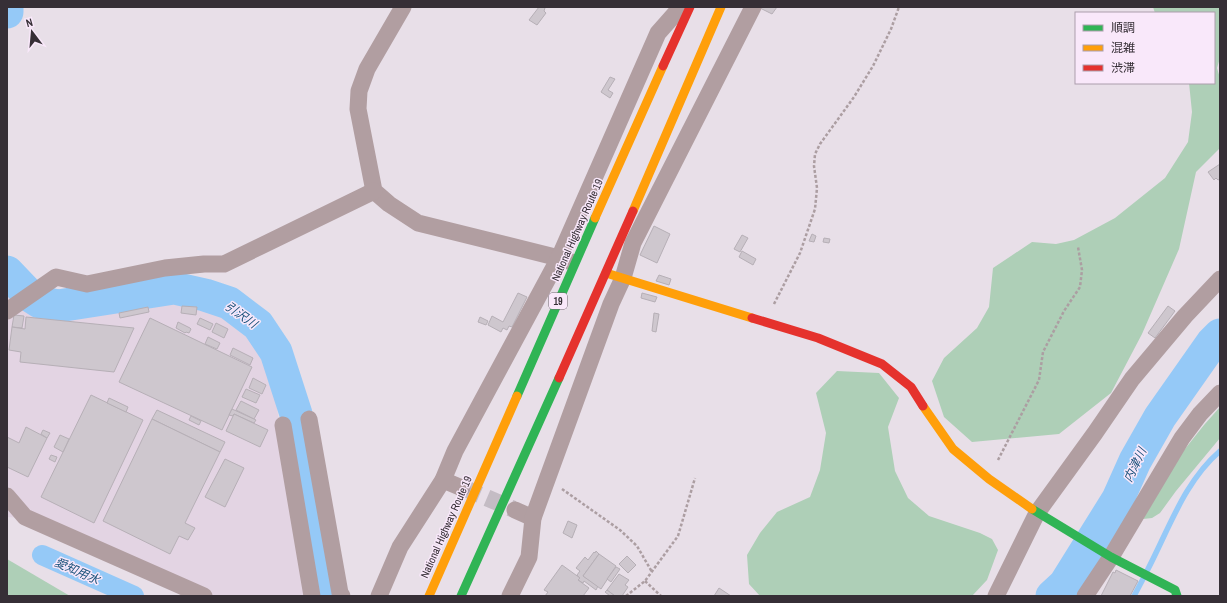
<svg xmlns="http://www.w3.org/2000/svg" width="1227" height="603" font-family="'Archivo Narrow','Noto Sans JP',sans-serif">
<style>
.built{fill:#e3d4e3}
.green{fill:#aecfb7}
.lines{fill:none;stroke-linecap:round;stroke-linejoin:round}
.stream{stroke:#95c9f7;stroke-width:5.5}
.canal{stroke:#95c9f7;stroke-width:20}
.river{stroke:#95c9f7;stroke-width:33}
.building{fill:#cec7ce;stroke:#b6afb6}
.street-tunnel{stroke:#c4bcc4;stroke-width:17;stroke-dasharray:17 8;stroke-linecap:butt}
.path{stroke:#ac9ea2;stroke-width:2.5;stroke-dasharray:3 2;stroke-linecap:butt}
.street{stroke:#b19ea1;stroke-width:17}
.fast{stroke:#30b455;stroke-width:9}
.slow{stroke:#ff9f0a;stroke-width:9}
.jam{stroke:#e5322d;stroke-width:9}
.labels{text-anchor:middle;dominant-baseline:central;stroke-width:3;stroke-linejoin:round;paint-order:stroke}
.shield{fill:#f9e8fa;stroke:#706671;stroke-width:1}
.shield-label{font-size:10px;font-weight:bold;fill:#362f36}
.street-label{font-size:11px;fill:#362f36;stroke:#f9e8fa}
.water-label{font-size:12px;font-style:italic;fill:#19517a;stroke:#f9e8fa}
</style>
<rect width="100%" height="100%" fill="#e8dfe8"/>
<polygon class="built" points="7,281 17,295 33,303 53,310 75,310 103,309 143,299 164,297 192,299 229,316 251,334 263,347 274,378 279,424 310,596 211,596 38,519 7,517"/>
<g class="green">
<polygon points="1153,7 1220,7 1220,58 1217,68 1220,78 1220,148 1196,172 1179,249 1142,334 1111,393 1059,434 972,442 944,417 932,381 944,358 977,328 989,307 993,268 1032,242 1056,244 1074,240 1115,218 1165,178 1188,142 1192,112 1189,83 1214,83 1214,13 1155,13"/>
<polygon points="837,371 879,373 899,398 888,427 895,471 908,498 929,516 980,533 992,539 998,550 987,580 972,596 760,596 749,584 747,555 760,533 777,512 810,497 820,470 826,433 816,393"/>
<polygon points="1220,407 1220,438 1176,491 1160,513 1152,518 1143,519 1181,454 1204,425"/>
<polygon points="7,559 70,596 7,596"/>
</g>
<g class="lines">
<g class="stream">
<path d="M1147,571C1169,529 1184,482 1220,451"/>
<polyline points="1134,596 1143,579"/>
</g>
<polyline class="canal" points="42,555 134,596"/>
<g class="river">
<polyline points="7,12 7,7"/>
<polyline points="7,272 29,295 40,302 58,306 174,288 205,295 229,303 258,325 276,352 296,414 327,596"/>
<polyline points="1052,596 1065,584 1118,499 1135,461 1160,417 1212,343 1220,335"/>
</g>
</g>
<g class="building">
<polygon points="539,7 543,7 545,8 544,11 546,13 537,25 529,20"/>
<polygon points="761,7 777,7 772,14 760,8"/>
<polygon points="610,77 615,79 608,90 613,93 610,98 601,92"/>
<polygon points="1220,164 1220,179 1218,180 1216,178 1214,180 1208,172"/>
<polygon points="654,226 670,234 657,263 640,255"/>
<polygon points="812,234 816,236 814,242 809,241"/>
<polygon points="742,235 748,238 740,252 734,249"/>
<polygon points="824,238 830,239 829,243 823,242"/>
<polygon points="742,251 756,259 753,265 739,257"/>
<polygon points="659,275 671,279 669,285 656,281"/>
<polygon points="518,293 527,297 512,327 509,326 507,330 503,328 501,332 488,325 492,316 503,322"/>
<polygon points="642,293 657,297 655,302 641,298"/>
<polygon points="182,306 197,307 196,315 181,313"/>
<polygon points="1168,306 1175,311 1155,338 1148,333"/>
<polygon points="148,307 149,312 120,318 119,313"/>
<polygon points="654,313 659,314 656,332 652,331"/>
<polygon points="14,315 24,316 22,328 12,327"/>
<polygon points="26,317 134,328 114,372 20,362 21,352 9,350 12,327 25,329"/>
<polygon points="480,317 488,321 486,325 478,322"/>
<polygon points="150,318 252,367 222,430 119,382"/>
<polygon points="200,318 213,324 210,330 197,324"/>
<polygon points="178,322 190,328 191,329 189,333 186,332 185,333 176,328"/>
<polygon points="216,323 228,329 224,338 212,332"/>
<polygon points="208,337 220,343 217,349 205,344"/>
<polygon points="233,348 253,358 250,365 230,355"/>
<polygon points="253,378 266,385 262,394 249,388"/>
<polygon points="246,389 260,395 256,403 242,397"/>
<polygon points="91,395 143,420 94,523 41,497"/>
<polygon points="109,398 128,407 126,412 107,403"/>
<polygon points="241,401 259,410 254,419 236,410"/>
<polygon points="232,409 256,420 254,423 234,414 233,416 229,415"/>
<polygon points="157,410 225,442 220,452 152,419"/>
<polygon points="234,414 268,430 260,447 226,431"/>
<polygon points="191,416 201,421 199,425 189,420"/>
<polygon points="152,419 220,452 185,523 195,528 188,540 179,536 170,554 103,521"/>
<polygon points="26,427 47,438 28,477 7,467 7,437 19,443"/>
<polygon points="43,430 50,433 47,438 41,434"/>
<polygon points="60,435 69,439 63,452 54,447"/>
<polygon points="51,455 57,457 55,462 49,459"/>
<polygon points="225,459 244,468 225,507 205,497"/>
<polygon points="568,521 577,525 572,538 563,533"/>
<polygon points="596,551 599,554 583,576 598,586 596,590 584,581 583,583 578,580 580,578 577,575 580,571 576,568 585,557 588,560 594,552 595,553"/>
<polygon points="599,554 616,566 601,589 583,576"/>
<polygon points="627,556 636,565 628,573 619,564"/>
<polygon points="562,565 580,578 578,580 589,588 583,596 545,596 548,592 544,590"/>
<polygon points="616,567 620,569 611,582 607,579"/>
<polygon points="1116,570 1138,581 1130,596 1101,596 1113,572 1115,573"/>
<polygon points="619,574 629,580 625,585 628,587 622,596 615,596 607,590"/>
<polygon points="719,588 731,596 714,596"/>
<polygon points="607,590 615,596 610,596 605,592"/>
</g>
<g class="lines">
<polyline class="street-tunnel" points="464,488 513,509"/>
<g class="path">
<polyline points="774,304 800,253 815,209 817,188 814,166 815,154 820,144 854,97 873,66 891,29 899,7"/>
<polyline points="998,460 1039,380 1043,352 1064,311 1080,287 1082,270 1078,247"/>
<polyline points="562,489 620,530 637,546 652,572"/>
<polyline points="645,581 661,596"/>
<polyline points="626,596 645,581 678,536 695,478"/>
</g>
<g class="street">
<polyline points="403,7 367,69 359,91 358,109 374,191 389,204 418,223 559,258 569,261"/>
<polyline points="7,311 56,277 87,284 165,268 204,264 224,264 374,191"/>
<polyline points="309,419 340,593 342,596"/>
<polyline points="283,425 312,596"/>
<polyline points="443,480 462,488"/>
<polyline points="7,496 25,517 204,596"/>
<polyline points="515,510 533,518"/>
<polyline points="379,596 400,547 443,480 455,451 559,258 658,33 681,7"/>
<polyline points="510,596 529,557 533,518 611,304 623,278 633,243 753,7"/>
<polyline points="996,596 1037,513 1095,433 1132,379 1185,316 1220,279"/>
<polyline points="1085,596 1111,557 1182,438 1200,414 1220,393"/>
</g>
<g class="fast">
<polyline points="517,396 595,218"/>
<polyline points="1032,509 1111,557 1175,590 1177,596"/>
<polyline points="461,596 559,378"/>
</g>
<g class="slow">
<polyline points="633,211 721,7"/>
<polyline points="595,218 663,66"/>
<polyline points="606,273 752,318"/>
<polyline points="923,406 953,449 989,479 1032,509"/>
<polyline points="429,596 517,396"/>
</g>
<g class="jam">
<polyline points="663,66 690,7"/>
<polyline points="752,318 818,338 882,364 911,387 923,406"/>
<polyline points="559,378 633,211"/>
</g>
</g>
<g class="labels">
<rect class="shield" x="549" y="293" width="18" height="16" rx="3"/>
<g class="shield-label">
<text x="558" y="301">19</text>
</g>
<g class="street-label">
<text transform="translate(577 230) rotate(-66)">National Highway Route 19</text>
<text transform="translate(446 527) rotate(-66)">National Highway Route 19</text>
</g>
<g class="water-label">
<text transform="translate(241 315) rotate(35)">引沢川</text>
<text transform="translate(1135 465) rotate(-64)">内津川</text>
<text transform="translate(77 571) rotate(24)">愛知用水</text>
</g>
</g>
<rect width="1227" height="603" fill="none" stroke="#362f36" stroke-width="16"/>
<rect x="1075" y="12" width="140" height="72" fill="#f9e8fa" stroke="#ab9eac"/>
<rect x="1083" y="25" width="20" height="6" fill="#30b455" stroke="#ab9eac"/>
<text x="1111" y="32" font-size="12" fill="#362f36">順調</text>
<rect x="1083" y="45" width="20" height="6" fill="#ff9f0a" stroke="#ab9eac"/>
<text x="1111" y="52" font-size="12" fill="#362f36">混雑</text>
<rect x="1083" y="65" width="20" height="6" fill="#e5322d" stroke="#ab9eac"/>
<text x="1111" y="72" font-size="12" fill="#362f36">渋滞</text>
<g transform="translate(32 32) rotate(344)" stroke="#f9e8fa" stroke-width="3" paint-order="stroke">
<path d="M0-3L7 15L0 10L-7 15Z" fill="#362f36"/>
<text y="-6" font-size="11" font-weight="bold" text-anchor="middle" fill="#362f36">N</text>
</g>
</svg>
